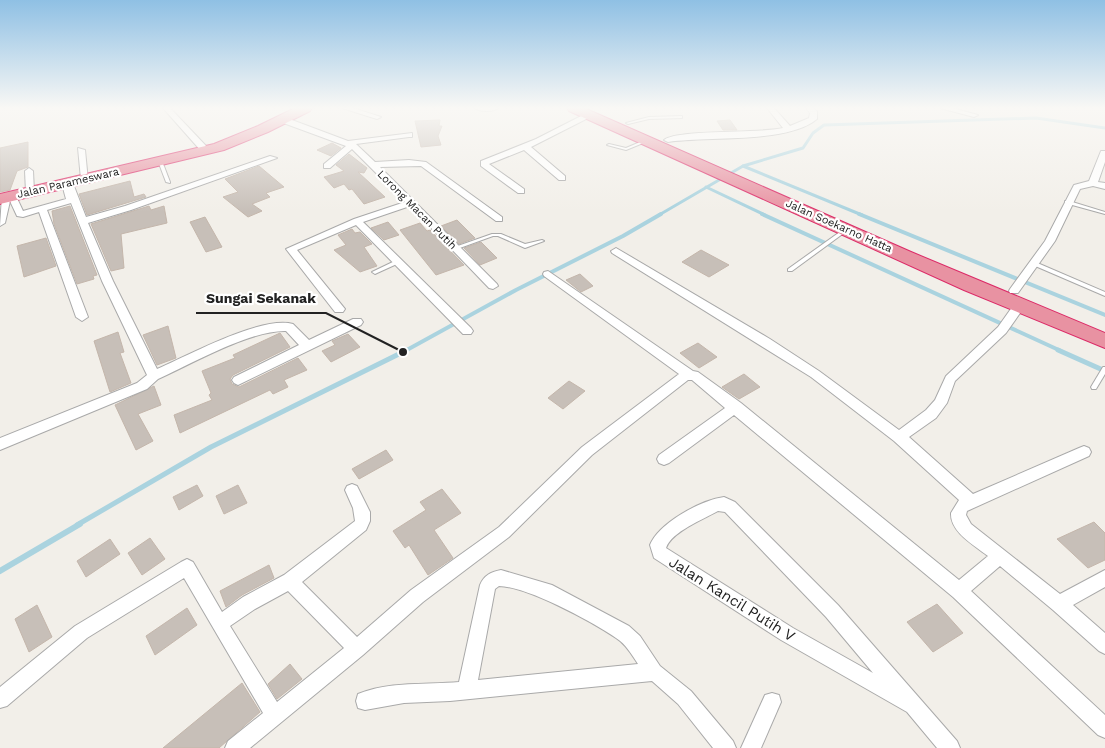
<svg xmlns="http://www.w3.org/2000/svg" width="1105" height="748" font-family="'Work Sans',sans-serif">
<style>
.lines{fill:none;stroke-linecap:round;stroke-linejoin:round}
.stream-far3{stroke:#aad3df;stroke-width:3}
.stream-far2{stroke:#aad3df;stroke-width:4}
.stream-far1{stroke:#aad3df;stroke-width:5}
.stream{stroke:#aad3df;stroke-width:6}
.building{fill:#c7bfb8;stroke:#c4b6ab}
.lane-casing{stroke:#a9a9a9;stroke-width:2}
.street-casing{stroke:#a9a9a9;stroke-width:2}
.highway-casing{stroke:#dc2a67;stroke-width:2}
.lane{fill:#fff;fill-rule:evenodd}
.street{fill:#fff;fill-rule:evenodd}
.highway{fill:#e892a2;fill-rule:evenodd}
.labels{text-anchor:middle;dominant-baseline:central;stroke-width:4.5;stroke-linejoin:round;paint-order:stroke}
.far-street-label{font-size:11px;fill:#222;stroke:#fff}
.near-street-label{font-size:15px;fill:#222;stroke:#fff}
.leader{fill:none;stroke:#222;stroke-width:2}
.callout-dot{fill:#222;stroke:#fff;stroke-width:2}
.callout-label{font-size:14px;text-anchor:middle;font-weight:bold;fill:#222;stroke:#fff;stroke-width:4.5;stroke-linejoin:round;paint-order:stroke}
</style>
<rect width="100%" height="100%" fill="#f2efe9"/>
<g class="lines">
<g class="stream-far3">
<polyline points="743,166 862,215"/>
<polyline points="706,187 765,215"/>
<polyline points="659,215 743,166 803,148 813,133 824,125 1036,118 1105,128"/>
</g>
<g class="stream-far2">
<polyline points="762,214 1061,351"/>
<polyline points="859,214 1105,315"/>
<polyline points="405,351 516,290 623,236 661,214"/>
</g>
<g class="stream-far1">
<polyline points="1058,350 1105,371"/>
<polyline points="77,525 211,447 407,350"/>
</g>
<polyline class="stream" points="0,571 80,524"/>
</g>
<g class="building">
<polygon points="440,120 439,126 442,126 438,136 441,145 421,147 415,121"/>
<polygon points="730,120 737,130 723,130 717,121"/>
<polygon points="28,142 28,167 17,171 10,190 0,192 0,148"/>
<polygon points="332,143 341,148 331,156 317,150"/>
<polygon points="349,154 367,168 364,173 358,172 385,197 364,204 352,189 349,190 344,184 334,188 324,177 344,171 336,165"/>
<polygon points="259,166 284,187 266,193 270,197 252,204 262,211 248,217 223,197 238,192 225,179"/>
<polygon points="130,181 134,197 144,194 146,197 87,215 79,194"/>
<polygon points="70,206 97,275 93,276 94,279 77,284 54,224 52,211"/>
<polygon points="149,206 151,210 164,206 167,223 121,234 124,268 111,271 91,224"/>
<polygon points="205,217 222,247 206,252 190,222"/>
<polygon points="457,220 475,238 459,244 441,226"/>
<polygon points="388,222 399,235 384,240 371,228"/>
<polygon points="420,223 427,231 430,230 464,265 436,275 400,230"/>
<polygon points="352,229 355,233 360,232 372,244 364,247 377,266 360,272 334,250 346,245 338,235"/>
<polygon points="46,238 56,266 24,277 17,246"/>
<polygon points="481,242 497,258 480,265 464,248"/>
<polygon points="701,250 729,265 709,277 682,262"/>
<polygon points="580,274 593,286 581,292 566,280"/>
<polygon points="168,326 176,358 157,365 143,335"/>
<polygon points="118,332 124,352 120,353 131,383 110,392 94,341"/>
<polygon points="280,333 290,347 233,375 230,379 232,384 239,387 298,358 307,370 284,380 288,387 273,394 270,390 180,433 174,415 212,400 209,395 211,393 202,371 235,358 233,355"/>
<polygon points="348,334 360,347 331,362 322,351 335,345 332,341"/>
<polygon points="698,343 717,357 699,368 680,353"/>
<polygon points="744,374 760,387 739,399 722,387"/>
<polygon points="569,381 585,391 563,409 548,398"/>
<polygon points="154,386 161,405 138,414 153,441 136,450 115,405"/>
<polygon points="386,450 393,460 359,479 352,469"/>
<polygon points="197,485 203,496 179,510 173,497"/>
<polygon points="238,485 247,503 224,514 216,496"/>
<polygon points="442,489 461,513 434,530 453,558 428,575 409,545 405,548 393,531 426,510 420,502"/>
<polygon points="1094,522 1105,533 1105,560 1088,568 1057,539"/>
<polygon points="150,538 165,559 142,575 128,553"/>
<polygon points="110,539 120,554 86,577 77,561"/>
<polygon points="269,565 274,578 242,595 226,607 220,591"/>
<polygon points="937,604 963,633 933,652 907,622"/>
<polygon points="37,605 52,637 29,652 15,619"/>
<polygon points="187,608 197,625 155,655 146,636"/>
<polygon points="290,664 302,679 277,699 268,684"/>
<polygon points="242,683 260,712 219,748 163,748"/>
</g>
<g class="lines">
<defs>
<g id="lane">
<polygon points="681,116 682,116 682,118 649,119 628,124 626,123 649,117"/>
<polygon points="645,140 648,141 626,150 607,145 609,144 626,148"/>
<polygon points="159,160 162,161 170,182 170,183 166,182 158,161"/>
<polygon points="1065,201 1069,201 1105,212 1105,214 1065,203"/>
<polygon points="844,229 848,229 848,230 792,271 788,271 788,269"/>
<polygon points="492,234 501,234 525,244 542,240 544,241 525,248 498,236 493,236 457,249 453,249 452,248"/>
<polygon points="397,260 400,262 399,263 377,273 375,274 372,272"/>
<polygon points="1035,262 1105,292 1105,296 1033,265 1032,264"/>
<polygon points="1103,367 1105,367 1105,374 1096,389 1092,389 1091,387"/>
</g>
<g id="street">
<polygon points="163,108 170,108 208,148 208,152 202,152"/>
<polygon points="342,108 353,108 381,117 377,119"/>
<path d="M475,108H498C493,112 480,112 475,108Z"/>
<path d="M767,108H774L790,126L809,118L810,113L806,108H813L817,111V119C787,144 707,136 668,142L664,140C679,129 757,134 783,128Z"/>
<polygon points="940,108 952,108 978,115 974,117"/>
<polygon points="587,113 594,115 531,147 565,176 565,180 559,180 524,150 489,164 524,189 524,193 518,193 481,166 481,161 536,139"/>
<polygon points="278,117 284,117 348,141 412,133 412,137 409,137 356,144 375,162 409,160 426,162 502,217 502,221 496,221 421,166 380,167 497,284 498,286 493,289 489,288 410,206 363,222 471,328 473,331 471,334 463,334 356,225 297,250 345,309 343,312 335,312 286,249 354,219 405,202 352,149 330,168 324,168 324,164 346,146 278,121"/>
<polygon points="78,148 85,150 88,181 81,179"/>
<polygon points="1101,151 1105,151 1105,162 1098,182 1105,183 1105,189 1093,186 1080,189 1055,241 1018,293 1010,293 1009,291 1010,289 1045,241 1074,185 1089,181"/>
<path d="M270,156L277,158L131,210L88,223L113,281L157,369C187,356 262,315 293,324L309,340L353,319H361L363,322L361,325L238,385L234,383L232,380L234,377L299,345L286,331C250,330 192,364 158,379L147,389L0,450V438L137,383L147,375L102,281L71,203L47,210L88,317L82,321L76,317L39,212L23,217L17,216L10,201L5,223L0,226L2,196L15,194L23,211L66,199L63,188L66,186V181H72L86,217L125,206Z"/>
<polygon points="29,168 33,171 34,192 30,195 26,192 25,171"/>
<path d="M616,248L770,339L819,371L899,430L926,410L935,400L946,376L998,327L1015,303H1023L1025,306L1006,333L955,381L947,403L936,418L909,437L973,494L1079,448L1084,446L1089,448L1091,452L1089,456L967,511L966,515L971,524L1060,594L1105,570V587L1073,605L1105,633V654L1099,651L1053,610L1000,566L971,591L1105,715V738L1098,735L953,597L734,415L669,463L664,465L659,463L657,459L659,455L725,408L692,380H688L592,455L509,537L423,602L363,655L250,748H225L228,741L263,713L184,578L87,638L7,706L0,708V687L75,626L181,562L187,559L193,562L222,612L243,597L284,575L355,521L353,508L345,490L347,486L352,484L357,486L370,512V521L366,530L302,582L357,637L411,590L499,527L582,447L679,374L544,276L543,274L544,272L548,271L693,371L698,372L741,403L959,580L988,556C974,545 950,532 951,513L959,500L894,441L811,377L612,253L611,251ZM288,591L344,648L277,702L230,626L255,609Z"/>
<path d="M724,497L735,502L838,605L957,741L960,748H937L907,712L781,640L654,558L650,545C659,523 701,500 724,497ZM718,511L725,512L826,617L873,673L793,628L666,548C671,532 704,519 718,511Z"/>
<path d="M501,570L552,585L629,626L640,636L660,666L691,691L733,741L736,748H713L678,704L652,681L450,701L404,703L365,710L358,708L356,701L358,694C390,681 426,685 459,682L480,585C484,575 491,572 501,570ZM499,586C528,587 591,621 616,638C626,644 632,655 638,664L478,680L495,589Z"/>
<polygon points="772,693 779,695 781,702 761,748 741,748 765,695"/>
</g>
<g id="highway">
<polygon points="295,108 312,108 310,111 268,132 224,150 0,204 0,194 214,144 258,126"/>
<polygon points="567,108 584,108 911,252 1105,333 1105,348 964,290 569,111"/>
</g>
</defs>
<use href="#lane" class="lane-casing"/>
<use href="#street" class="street-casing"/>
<use href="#highway" class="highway-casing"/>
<use href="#lane" class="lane"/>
<use href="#street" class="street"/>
<use href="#highway" class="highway"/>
</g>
<linearGradient id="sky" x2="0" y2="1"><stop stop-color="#8fc0e4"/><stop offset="0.51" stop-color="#f9f8f5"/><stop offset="1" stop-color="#f9f8f5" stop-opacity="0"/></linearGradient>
<rect width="1105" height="212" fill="url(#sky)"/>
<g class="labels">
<g class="far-street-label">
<text transform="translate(68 183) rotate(-13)">Jalan Parameswara</text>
<text transform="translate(417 210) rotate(45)">Lorong Macan Putih</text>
<text transform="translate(839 226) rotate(24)">Jalan Soekarno Hatta</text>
</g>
<g class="near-street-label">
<text transform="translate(732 599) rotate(32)">Jalan Kancil Putih V</text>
</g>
</g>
<path class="leader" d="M403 352L326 313H196"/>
<circle class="callout-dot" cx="403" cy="352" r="5"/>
<g class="callout-label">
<text x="261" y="303">Sungai Sekanak</text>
</g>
</svg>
